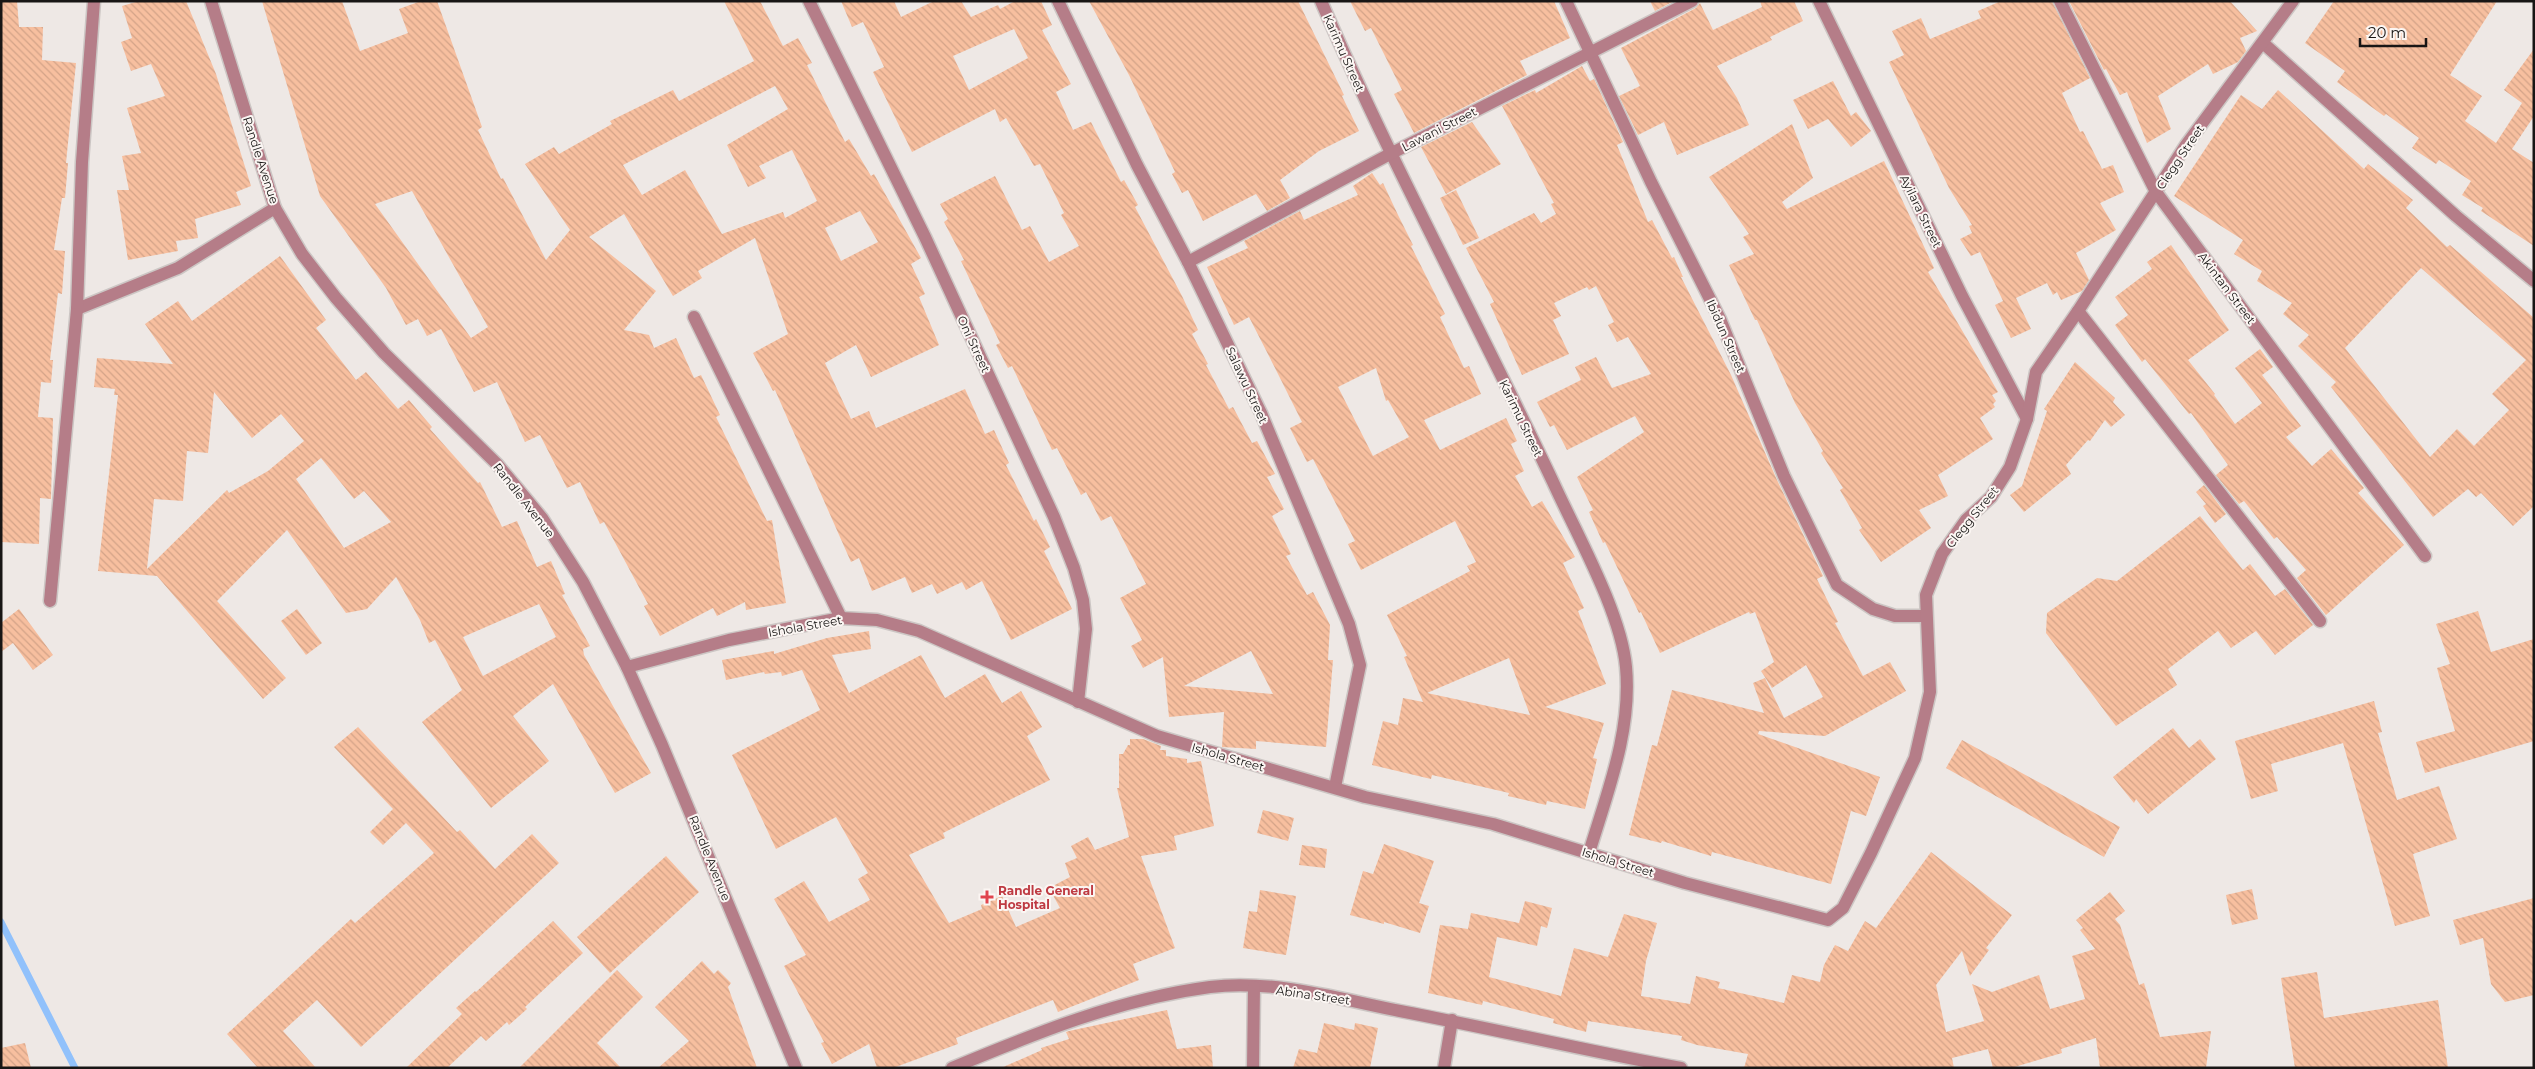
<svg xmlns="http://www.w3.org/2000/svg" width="2535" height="1069" font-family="Montserrat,sans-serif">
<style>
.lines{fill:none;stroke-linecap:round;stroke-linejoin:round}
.stream{stroke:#91c1fb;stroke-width:7}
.building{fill:url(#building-back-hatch);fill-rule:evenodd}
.minor-casing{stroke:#ccc6c4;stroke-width:15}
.minor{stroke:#b57d88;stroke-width:12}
.health-dot{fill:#e0444e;stroke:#fbf6f3;stroke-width:2}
.labels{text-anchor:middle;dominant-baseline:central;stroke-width:4;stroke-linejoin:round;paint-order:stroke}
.street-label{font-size:12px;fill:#181615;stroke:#fbf6f3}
.health-label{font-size:12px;font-weight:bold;fill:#be3a42;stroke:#fbf6f3;text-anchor:start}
</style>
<defs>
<pattern id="building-back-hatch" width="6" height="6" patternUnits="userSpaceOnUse" patternTransform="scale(1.25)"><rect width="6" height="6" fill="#f7bf9f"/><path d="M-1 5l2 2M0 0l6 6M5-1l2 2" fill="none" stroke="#d3a388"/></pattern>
</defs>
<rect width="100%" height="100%" fill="#eee8e5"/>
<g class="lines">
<polyline class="stream" points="1,922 75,1068"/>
</g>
<g class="building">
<polygon points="1,1 17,1 19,27 43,27 42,60 76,63 66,163 68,163 65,198 62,198 54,250 65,251 62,294 58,293 50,360 53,360 51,383 41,382 38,417 53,418 51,499 40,498 39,544 1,542"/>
<polygon points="139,1 186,1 216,74 251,186 236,192 241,205 195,219 198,238 176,241 178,251 128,260 117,190 129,190 122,156 141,153 127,108 165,96 151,64 131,71 121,42 132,38 122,6"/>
<path d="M262,1H342L360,51L408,33L399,9L421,1H437L482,127L478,130L501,179L503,178L546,260L570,230L525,164L554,147L559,154L612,124L610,121L673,90L679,101L754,61L724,1H760L783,46L798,38L812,63L807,65L845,142L849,139L871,176L874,174L921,258L911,264L925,294L919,297L939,345L871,377L856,345L825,363L851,419L869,411L876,428L965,389L985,434L994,430L1009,463L1006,465L1034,521L1036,519L1050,547L1044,551L1072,609L1011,640L982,581L966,590L962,582L937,594L932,584L912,593L905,577L872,591L859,558L851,562L775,390L773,391L753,353L788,334L755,238L698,271L702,278L673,296L624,214L589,237L656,291L624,330L649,335L654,348L676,338L694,378L701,375L720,415L716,417L767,521L772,520L786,603L746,610L745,602L717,616L713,608L660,636L644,606L648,604L604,522L600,524L580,482L567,488L540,435L525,442L497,382L474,392L441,329L427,336L418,319L406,325L386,288L320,196ZM775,86L788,109L727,145L748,187L766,178L759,166L792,150L817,201L785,218L783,212L722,234L685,170L642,195L623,165ZM412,191L488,327L471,338L375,204ZM860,211L878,242L841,261L825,228Z"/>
<path d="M841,1H894L901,17L934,1H961L971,17L998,5L1000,9L1015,1H1041L1052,25L1042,30L1071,84L1056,92L1073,130L1091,122L1121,182L1124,180L1138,205L1135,207L1182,296L1198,330L1192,334L1208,364L1206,365L1229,409L1233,407L1252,443L1257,441L1275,474L1267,477L1284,509L1272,516L1291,554L1286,556L1307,595L1313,592L1330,625L1328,660H1333L1326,747L1256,741V749L1222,747L1224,712L1169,717L1163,657L1143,668L1131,646L1142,640L1120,598L1146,584L1111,516L1101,521L1086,492L1081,495L1057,448L1052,450L1012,366L1008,368L996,345L1000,343L961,261L964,260L944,222L948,219L940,204L995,176L1022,230L1030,226L1049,262L1079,246L1061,215L1064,213L1040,164L1034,166L1006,118L1000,122L995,109L912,152L873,72L884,67L863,22L852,27ZM1014,29L1028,58L969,90L953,56ZM1251,651L1273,694L1184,686Z"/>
<polygon points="1089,1 1298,1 1344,95 1342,96 1359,131 1319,151 1280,180 1290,198 1267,211 1256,194 1203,221 1188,190 1182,193 1172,174 1175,172 1129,75"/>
<polygon points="1350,1 1554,1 1570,38 1520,61 1527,75 1414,133 1394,94 1402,90 1371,28 1365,31"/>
<polygon points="1650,1 1674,1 1655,11"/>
<polygon points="1760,1 1794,1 1803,21 1770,37 1772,40 1717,66 1737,98 1749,125 1677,155 1664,122 1638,135 1619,96 1640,86 1621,48 1696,8 1700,3 1713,30 1762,7"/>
<polygon points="2001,1 2052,1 2090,78 2062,93 2080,132 2083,131 2102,169 2113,165 2124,192 2100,203 2116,230 2076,253 2089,280 2082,291 2061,300 2057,292 2053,295 2047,283 2016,298 2031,329 2011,338 1995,305 2003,301 1980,252 1971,256 1960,239 1972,233 1969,226 1972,225 1949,188 1889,62 1904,55 1892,31 1921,18 1930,39 1981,18 1978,11"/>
<polygon points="2069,1 2230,1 2257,31 2240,38 2246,51 2238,62 2213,74 2208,64 2158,96 2171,129 2147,143 2127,92 2120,95 2106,69 2104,70"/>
<polygon points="2334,1 2497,1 2450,75 2482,96 2465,121 2496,143 2522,103 2504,90 2534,49 2534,116 2512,149 2534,163 2534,246 2481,211 2483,208 2462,195 2471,181 2439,160 2436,164 2412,148 2419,138 2386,114 2384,116 2337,82 2345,71 2305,43"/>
<polygon points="1582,66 1590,81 1594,79 1623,142 1617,145 1648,222 1652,220 1672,258 1674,257 1683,277 1681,277 1731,375 1777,480 1823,576 1817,579 1838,622 1835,623 1863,676 1890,662 1906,691 1825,736 1759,731 1758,734 1880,777 1866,816 1851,811 1831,884 1712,852 1711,856 1662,841 1661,843 1629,835 1652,745 1657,746 1672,690 1764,713 1753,683 1765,678 1784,718 1823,697 1806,665 1772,688 1761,671 1774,662 1755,612 1750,614 1749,612 1660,653 1641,612 1639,613 1605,542 1603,543 1589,512 1593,510 1577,477 1644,432 1635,416 1567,450 1554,425 1550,427 1537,402 1581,380 1575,367 1596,357 1612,388 1651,374 1628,337 1617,342 1608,325 1614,322 1596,286 1589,290 1587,287 1554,303 1561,316 1553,320 1569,354 1522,375 1490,304 1494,302 1466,248 1534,213 1541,223 1556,214 1551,204 1554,203 1502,106 1535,90 1536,93"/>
<polygon points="1833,81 1851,116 1856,112 1871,131 1851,147 1828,119 1808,129 1793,100"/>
<path d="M2278,90L2364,169L2368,164L2413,200L2406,208L2447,247L2450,245L2534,318V506L2513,526L2481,493L2476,497L2468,489L2433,517L2331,387L2336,382L2298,346L2309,335L2283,314L2292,303L2257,281L2262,271L2234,254L2243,240L2174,196L2241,95L2262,109ZM2421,268L2526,360L2492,394L2509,410L2474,446L2457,429L2430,457L2345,348Z"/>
<polygon points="1472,122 1501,164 1446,194 1421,147"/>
<polygon points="1792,124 1813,178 1782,202 1787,209 1884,161 1934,268 1928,272 1998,392 1992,395 1996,401 1993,404 1995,407 1980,418 1993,439 1938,475 1948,496 1919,510 1931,528 1881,562 1859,530 1862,528 1840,490 1843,488 1821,453 1823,451 1795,403 1757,320 1755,320 1729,265 1754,254 1743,237 1749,234 1709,177"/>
<path d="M1372,173L1380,185L1383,183L1398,215L1413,245L1411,246L1445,314L1440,317L1464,368L1469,366L1481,394L1424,420L1440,450L1506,418L1517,441L1511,444L1524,471L1515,476L1532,507L1542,501L1575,557L1563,563L1584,608L1578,611L1606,684L1545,707L1604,723L1593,758L1597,759L1585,809L1547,801L1546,805L1508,796L1509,793L1432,775L1431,779L1372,765L1383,721L1398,725L1403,698L1423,702L1404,657L1407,656L1387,615L1470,571L1467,566L1476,562L1455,521L1361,570L1348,544L1355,541L1313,459L1307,462L1290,428L1302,422L1275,368L1249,317L1234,325L1207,267L1248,248L1244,241L1300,211L1304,220L1358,195L1353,186ZM1376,368L1386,401L1388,400L1409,437L1373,456L1338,387ZM1509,658L1530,715L1427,693Z"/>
<polygon points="1456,190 1479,238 1463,245 1440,198"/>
<polygon points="2171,245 2229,330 2188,360 2215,394 2214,395 2235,424 2262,403 2235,368 2260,349 2273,367 2262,375 2301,426 2286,437 2312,466 2331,449 2364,488 2358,493 2404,545 2326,615 2297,578 2306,570 2277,537 2274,539 2244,501 2239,504 2216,475 2228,465 2191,413 2189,414 2145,359 2142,362 2115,325 2128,315 2115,297 2152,269 2147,262"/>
<path d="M280,256L326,320L316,328L356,380L366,372L398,409L409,400L432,427L430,429L478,483L480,482L502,527L517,521L537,567L551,561L565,594L562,595L590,646L583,649L584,655L651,773L615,793L553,684L513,716L549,761L491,808L422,722L462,690L435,640L429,643L420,620L396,577L367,609L346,613L287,530L217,601L286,678L263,699L157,576L98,571L118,395H114L115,389L94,387L97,358L173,364L145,324L178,301L192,321ZM214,392L252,438L281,414L304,441L268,471L229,493L227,490L147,569L154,499L183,501L187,451L208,453ZM321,458L354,499L364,491L391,522L344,548L296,479ZM539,604L556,637L483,676L463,637Z"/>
<polygon points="2075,362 2115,398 2113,402 2125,415 2111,427 2105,420 2090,441 2088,440 2066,465 2071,474 2024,512 2010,495 2022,486 2047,411 2044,409"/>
<polygon points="2204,485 2226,514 2215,523 2203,506 2206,504 2196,492"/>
<polygon points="2200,516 2243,570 2250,564 2275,596 2285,589 2313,625 2275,655 2256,631 2231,648 2218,631 2168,669 2177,685 2116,726 2046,633 2047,613 2097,578 2117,581"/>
<polygon points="19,609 53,655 33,670 13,643 1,652 1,623"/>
<polygon points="297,609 322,643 306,655 281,621"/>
<polygon points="2478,611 2491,652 2534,639 2534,741 2425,773 2416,742 2455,731 2437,668 2450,664 2436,624"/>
<polygon points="869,631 871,649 832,655 849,693 921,655 945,698 985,674 1002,703 1021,691 1042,727 1027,736 1050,780 943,833 945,838 909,855 949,923 982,909 981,905 1002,896 1016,927 1060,908 1049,888 1070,877 1065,863 1077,858 1071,846 1088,837 1095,850 1129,837 1117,788 1119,788 1119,754 1123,754 1128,745 1130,745 1130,739 1143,739 1161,746 1160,750 1166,750 1166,756 1187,759 1187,763 1201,761 1214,826 1174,836 1177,850 1141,856 1175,948 1133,964 1139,980 1058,1012 1053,1000 956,1038 958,1044 893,1068 877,1068 869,1044 832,1064 821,1043 824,1042 784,966 806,955 774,899 804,881 829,922 870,900 858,879 868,873 836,817 776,849 732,755 820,710 802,670 782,676 781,672 765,674 764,672 726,680 722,660 774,651 774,654 827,638"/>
<polygon points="2374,701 2382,732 2378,733 2397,800 2439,786 2457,839 2413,854 2430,916 2395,926 2343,743 2271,764 2278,791 2251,799 2235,741"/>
<polygon points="358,727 457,832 460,830 495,869 532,834 559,863 361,1047 317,1000 283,1031 316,1068 258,1068 227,1034 351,919 355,923 434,853 406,823 383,845 370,832 393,809 334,747"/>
<polygon points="2173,728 2189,748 2200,739 2216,759 2148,814 2136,799 2134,803 2113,777"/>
<polygon points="1962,740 2120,827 2104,857 1946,768"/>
<polygon points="1263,810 1294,818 1288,841 1257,833"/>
<polygon points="1384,844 1434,861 1419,903 1429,906 1420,933 1384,922 1384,924 1350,915 1363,871 1373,874"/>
<polygon points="1302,845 1327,849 1325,868 1299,865"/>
<polygon points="1931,852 2012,915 1986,948 1989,950 1970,976 1962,951 1936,985 1946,1032 1984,1021 1972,984 1992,992 2039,975 2050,1009 2085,999 2072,956 2095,949 2080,930 2083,928 2076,920 2110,892 2125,911 2115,919 2120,925 2139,985 2144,983 2160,1037 2211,1031 2206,1068 2100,1068 2096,1038 2061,1049 2062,1053 2011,1068 1993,1068 1988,1049 1952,1058 1954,1068 1744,1068 1748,1054 1697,1045 1681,1040 1682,1036 1588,1021 1586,1032 1553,1023 1554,1019 1483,1001 1482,1005 1428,993 1440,925 1468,929 1471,913 1519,923 1525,901 1552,908 1547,928 1541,926 1537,946 1497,937 1489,977 1561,996 1574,948 1608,957 1624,914 1657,923 1646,961 1641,996 1690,1004 1696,976 1720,982 1718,988 1784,1003 1792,975 1820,982 1824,965 1835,945 1848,951 1865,921 1876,928"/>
<polygon points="666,856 699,892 610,973 577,937"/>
<polygon points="2252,889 2258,919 2232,925 2226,895"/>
<polygon points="1260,890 1296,896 1286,955 1243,948 1249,911 1257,912"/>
<polygon points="2534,898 2534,995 2505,1002 2491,984 2483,938 2460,945 2453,920"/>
<polygon points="553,921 583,953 525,1007 527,1009 509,1025 507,1022 486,1041 481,1036 447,1068 406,1068 462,1014 456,1008 475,991 476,992"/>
<polygon points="702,961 714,974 718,970 731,983 728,987 757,1068 658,1068 689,1041 655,1007"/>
<polygon points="617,970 643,997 597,1043 621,1068 519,1068"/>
<polygon points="2317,972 2324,1018 2438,1000 2448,1068 2295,1068 2281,978"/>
<polygon points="1167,1010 1177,1049 1211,1045 1213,1068 1001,1068 1042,1050 1041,1048 1069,1039 1066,1032 1069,1031"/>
<polygon points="1324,1023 1354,1030 1355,1023 1378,1028 1370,1068 1293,1068 1299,1049 1317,1053"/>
<polygon points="25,1043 31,1068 1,1068 1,1048"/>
</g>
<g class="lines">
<defs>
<g id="minor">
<polyline points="211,1 275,208 302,254 336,298 384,353 497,464 542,518 583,582 627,667 662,745 796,1068"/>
<polyline points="809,1 925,237 1054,517 1074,568 1083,600 1086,629 1078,702"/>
<polyline points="1058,1 1137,165 1188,262 1261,413 1349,624 1360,665 1335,787"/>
<path d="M1321,1C1392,165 1477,321 1553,482C1576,533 1621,612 1626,667C1632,731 1607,793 1589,853"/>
<polyline points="1566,1 1651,182 1720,319 1784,476 1837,585 1873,609 1895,616 1926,616"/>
<polyline points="1819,1 1962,296 2027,419"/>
<polyline points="2060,1 2156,192 2425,556"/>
<polyline points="2263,43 2456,216 2534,281"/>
<polyline points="1188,262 1390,154 1692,1"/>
<polyline points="77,309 178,268 275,208"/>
<polyline points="2078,311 2320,621"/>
<polyline points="694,317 841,618"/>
<polyline points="50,601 77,309 82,162 94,1"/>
<polyline points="627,667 729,640 841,618 877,620 919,631 1157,736 1365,797 1493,824 1685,883 1828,920 1843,908 1871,853 1915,758 1930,692 1926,595 1942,554 1966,520 1991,497 2010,467 2027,419 2036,372 2078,311 2186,145 2293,1"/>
<path d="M952,1068C1036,1033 1119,999 1210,987C1273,979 1339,999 1400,1011C1494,1029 1587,1051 1681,1068"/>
<polyline points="1253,1068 1254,987"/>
<polyline points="1444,1068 1452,1020"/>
</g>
</defs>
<use href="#minor" class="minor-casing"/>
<use href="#minor" class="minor"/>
</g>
<path class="health-dot" d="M984.5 889.5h5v5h5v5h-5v5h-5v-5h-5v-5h5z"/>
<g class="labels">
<g class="street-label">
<text transform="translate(1344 53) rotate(66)">Karimu Street</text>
<text transform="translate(1439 129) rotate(-27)">Lawani Street</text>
<text transform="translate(2180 157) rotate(-56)">Clegg Street</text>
<text transform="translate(261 160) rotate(72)">Randle Avenue</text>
<text transform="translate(1921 211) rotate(64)">Ayilara Street</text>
<text transform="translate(2227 288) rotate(53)">Akintan Street</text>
<text transform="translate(1726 336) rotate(66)">Ibidun Street</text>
<text transform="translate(974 344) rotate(65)">Oni Street</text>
<text transform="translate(1247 385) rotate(65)">Salawu Street</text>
<text transform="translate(1521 418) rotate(64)">Karimu Street</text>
<text transform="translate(524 500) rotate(52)">Randle Avenue</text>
<text transform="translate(1972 517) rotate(-51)">Clegg Street</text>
<text transform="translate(805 626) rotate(-10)">Ishola Street</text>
<text transform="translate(1228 757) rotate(16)">Ishola Street</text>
<text transform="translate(710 858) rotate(68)">Randle Avenue</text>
<text transform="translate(1618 862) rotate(17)">Ishola Street</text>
<text transform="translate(1313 995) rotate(8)">Abina Street</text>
</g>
<g class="health-label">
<text x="998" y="890">Randle General<tspan x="998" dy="14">Hospital</tspan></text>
</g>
</g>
<rect width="2535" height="1069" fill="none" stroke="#181615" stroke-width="5"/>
<path d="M2360 38v8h66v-8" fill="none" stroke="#181615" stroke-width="2.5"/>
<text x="2368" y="38" font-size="15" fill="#181615" stroke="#fbf6f3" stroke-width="4" paint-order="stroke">20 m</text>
</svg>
